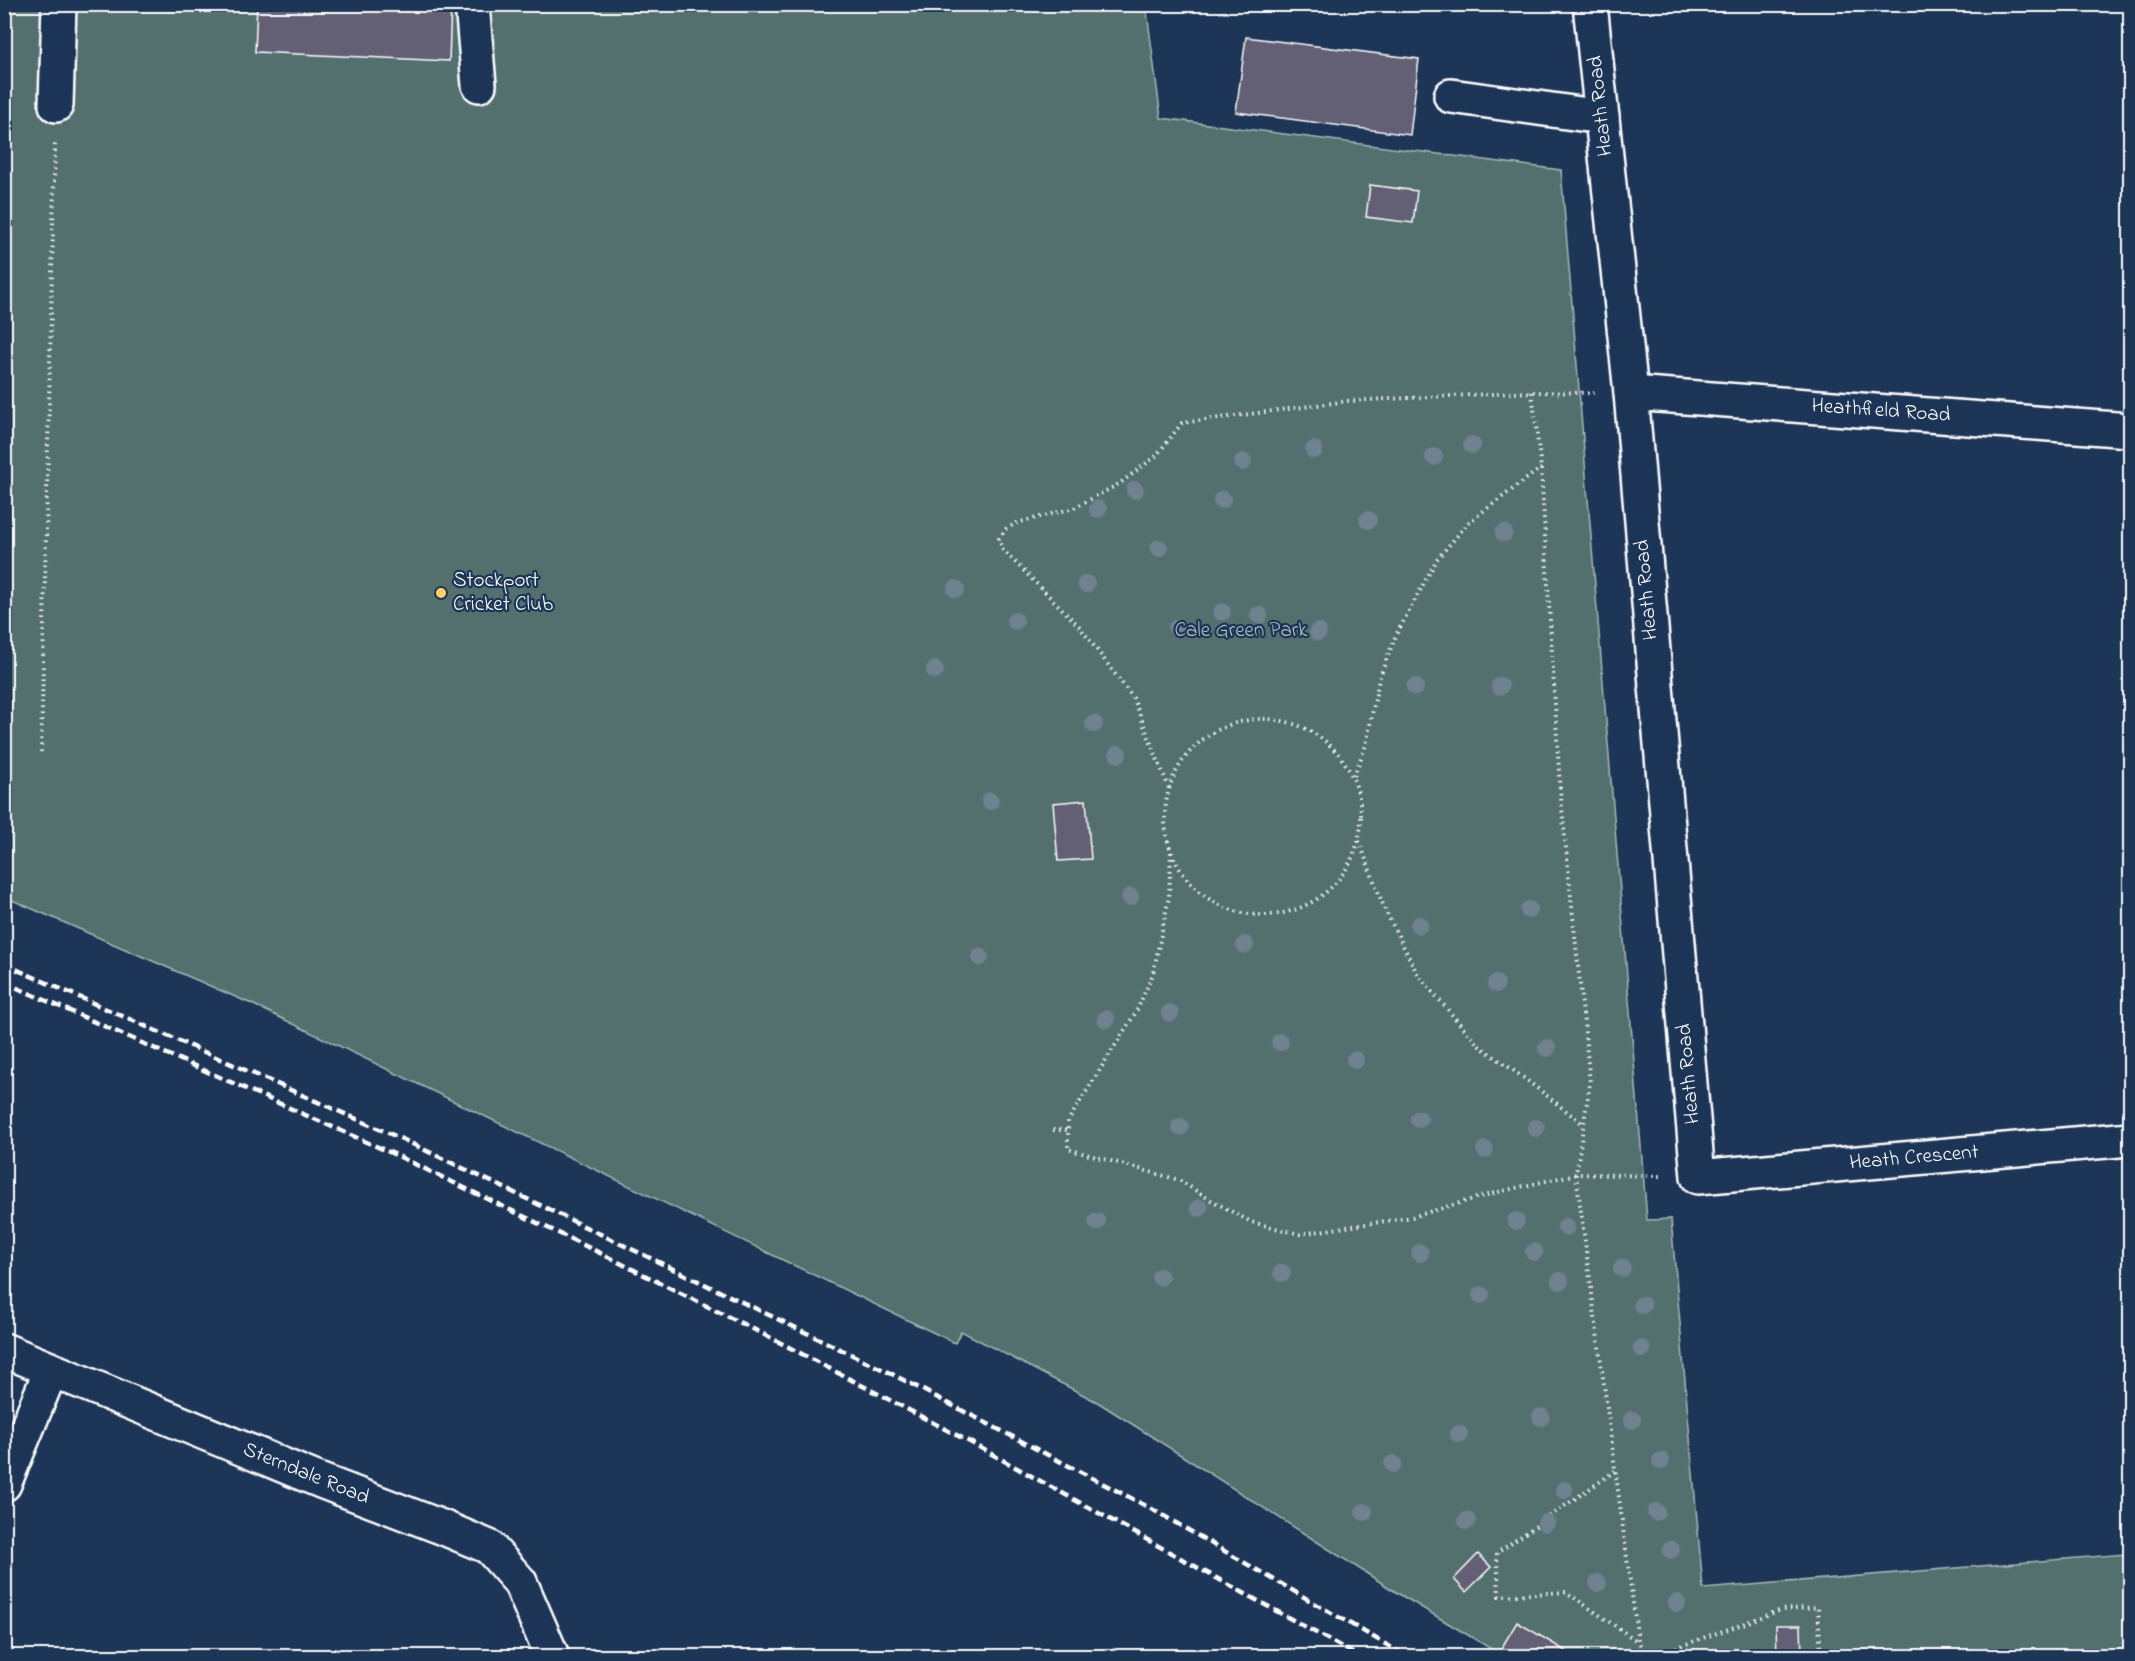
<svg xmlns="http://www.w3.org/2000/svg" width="2135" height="1661" font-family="'Indie Flower',sans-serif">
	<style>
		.green { fill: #53706e; stroke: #a9b8b6; stroke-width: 1.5 }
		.building { fill: #645f74; stroke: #fff; stroke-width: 1.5 }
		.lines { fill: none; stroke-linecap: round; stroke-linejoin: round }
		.minor-casing { stroke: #fff; stroke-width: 38 }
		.path { stroke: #fff; stroke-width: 4; stroke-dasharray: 1.5 4.5; stroke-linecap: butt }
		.minor { stroke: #1d3557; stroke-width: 33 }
		.rail { stroke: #fff; stroke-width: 4.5; stroke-dasharray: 9 4.5; stroke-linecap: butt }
		.tree { fill: #6f8190 }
		.poi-dot { fill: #ffd166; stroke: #1d3557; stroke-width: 2 }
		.labels { text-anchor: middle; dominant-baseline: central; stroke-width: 4.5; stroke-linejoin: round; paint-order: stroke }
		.street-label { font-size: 21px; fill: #fff; stroke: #1d3557 }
		.poi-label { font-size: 21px; fill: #fff; stroke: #1d3557; text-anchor: start }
		.park-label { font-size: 21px; fill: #b2bfbe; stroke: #1d3557 }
	</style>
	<rect width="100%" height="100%" fill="#1d3557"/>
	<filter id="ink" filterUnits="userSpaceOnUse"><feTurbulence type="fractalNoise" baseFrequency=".0167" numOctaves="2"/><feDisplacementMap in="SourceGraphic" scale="12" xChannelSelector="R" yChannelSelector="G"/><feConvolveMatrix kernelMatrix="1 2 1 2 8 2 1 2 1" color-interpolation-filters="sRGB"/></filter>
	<g filter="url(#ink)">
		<path class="green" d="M5,5H1146L1161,118L1561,170L1647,1220L1671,1219L1703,1589L2126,1554L2130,1602V1656H1503L1399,1594L1099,1403L961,1331L955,1343L254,1005L5,897Z"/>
		<g class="building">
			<path d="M257,4H451L449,61L255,52Z"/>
			<path d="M1246,37L1419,59L1410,135L1236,112Z"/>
			<path d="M1370,185L1417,191L1413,223L1366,217Z"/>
			<path d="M1086,800L1091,859L1058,861L1053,803Z"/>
			<path d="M1478,1554L1491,1567L1466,1592L1454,1579Z"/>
			<path d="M1517,1622L1574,1656H1506L1499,1652Z"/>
			<path d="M1776,1625H1801L1802,1656H1777Z"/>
		</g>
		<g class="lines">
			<g class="minor-casing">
				<g id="minor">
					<path d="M472,4L479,85"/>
					<path d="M1590,4L1631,393L1698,1177L2130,1139"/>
					<path d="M1451,96L1602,117"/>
					<path d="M56,105L59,4"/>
					<path d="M1631,393L2130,430"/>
					<path d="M4,1350L321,1481L444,1528L489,1547L520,1582L552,1656"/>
					<path d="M4,1484L51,1370"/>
				</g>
			</g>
			<g class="path">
				<path d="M1532,392L1541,468L1560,788L1590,1083L1576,1174L1638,1641L1647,1656"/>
				<circle cx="1263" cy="817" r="98"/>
				<path d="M41,752L55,142"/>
				<path d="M1354,776L1366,745L1379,679L1396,635L1437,559L1469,522L1541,468"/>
				<path d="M1169,788L1133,698L1079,626L1003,550L999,539L1006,529L1017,523L1074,508L1119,484L1156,456L1182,423L1348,401L1532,392L1594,393"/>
				<path d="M1359,841L1385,910L1418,975L1478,1045L1524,1078L1583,1124"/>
				<path d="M1171,852L1169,897L1153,974L1136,1012L1068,1121V1149L1179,1180L1209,1199L1251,1222L1300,1234L1412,1217L1490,1194L1576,1174L1661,1176"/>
				<path d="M1053,1130H1068"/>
				<path d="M1615,1471L1497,1553L1499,1596L1566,1592L1637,1641"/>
				<path d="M1653,1656L1781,1610L1818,1607L1821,1656"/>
			</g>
			<use href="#minor" class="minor"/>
			<g class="rail">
				<path d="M4,964L402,1139L890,1373L1150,1508L1406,1656"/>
				<path d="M4,982L396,1155L602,1254L777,1341L968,1441L1358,1656"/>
			</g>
		</g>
		<g class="tree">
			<circle cx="1472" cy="445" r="9"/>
			<circle cx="1314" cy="450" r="9"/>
			<circle cx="1434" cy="457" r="9"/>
			<circle cx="1243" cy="462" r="9"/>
			<circle cx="1135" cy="490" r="9"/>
			<circle cx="1222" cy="500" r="9"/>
			<circle cx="1098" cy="509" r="9"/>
			<circle cx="1368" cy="520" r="9"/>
			<circle cx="1504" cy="533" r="9"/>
			<circle cx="1159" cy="548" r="9"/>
			<circle cx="1086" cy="584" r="9"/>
			<circle cx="956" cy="589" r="9"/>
			<circle cx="1222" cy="612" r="9"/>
			<circle cx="1259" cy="615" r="9"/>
			<circle cx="1015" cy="621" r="9"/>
			<circle cx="1177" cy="628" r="9"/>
			<circle cx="1318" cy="632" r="9"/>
			<circle cx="935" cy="670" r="9"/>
			<circle cx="1500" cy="686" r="9"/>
			<circle cx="1415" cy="687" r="9"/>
			<circle cx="1094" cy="724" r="9"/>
			<circle cx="1118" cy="754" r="9"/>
			<circle cx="990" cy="801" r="9"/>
			<circle cx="1130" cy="897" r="9"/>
			<circle cx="1529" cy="910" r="9"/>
			<circle cx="1419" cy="925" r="9"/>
			<circle cx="1245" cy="945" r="9"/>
			<circle cx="980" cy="957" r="9"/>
			<circle cx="1496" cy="984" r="9"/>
			<circle cx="1170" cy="1013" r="9"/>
			<circle cx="1106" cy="1019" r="9"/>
			<circle cx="1280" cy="1042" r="9"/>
			<circle cx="1547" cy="1048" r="9"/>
			<circle cx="1355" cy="1060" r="9"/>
			<circle cx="1419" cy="1119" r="9"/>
			<circle cx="1180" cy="1127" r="9"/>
			<circle cx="1536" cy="1128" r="9"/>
			<circle cx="1485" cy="1150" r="9"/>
			<circle cx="1199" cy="1208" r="9"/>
			<circle cx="1516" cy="1221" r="9"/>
			<circle cx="1097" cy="1222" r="9"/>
			<circle cx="1566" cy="1227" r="9"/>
			<circle cx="1534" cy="1252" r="9"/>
			<circle cx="1420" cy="1253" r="9"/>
			<circle cx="1622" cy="1268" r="9"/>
			<circle cx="1282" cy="1273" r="9"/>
			<circle cx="1160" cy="1277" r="9"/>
			<circle cx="1560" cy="1281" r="9"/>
			<circle cx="1481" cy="1295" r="9"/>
			<circle cx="1642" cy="1305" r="9"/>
			<circle cx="1642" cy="1349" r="9"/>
			<circle cx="1541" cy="1417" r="9"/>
			<circle cx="1632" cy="1420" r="9"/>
			<circle cx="1459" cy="1434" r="9"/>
			<circle cx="1661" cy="1461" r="9"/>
			<circle cx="1393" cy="1464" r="9"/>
			<circle cx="1564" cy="1490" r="9"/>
			<circle cx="1364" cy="1512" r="9"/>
			<circle cx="1656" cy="1512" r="9"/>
			<circle cx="1467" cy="1521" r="9"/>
			<circle cx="1546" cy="1523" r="9"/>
			<circle cx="1671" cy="1550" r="9"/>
			<circle cx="1598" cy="1583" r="9"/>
			<circle cx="1677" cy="1603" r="9"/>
		</g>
	</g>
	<circle class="poi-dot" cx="441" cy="593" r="6"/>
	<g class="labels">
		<g class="street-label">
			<text transform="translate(1601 106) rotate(-96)">Heath Road</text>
			<text transform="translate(1881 411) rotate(4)">Heathfield Road</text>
			<text transform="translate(1647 590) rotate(-95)">Heath Road</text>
			<text transform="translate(1689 1074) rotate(-95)">Heath Road</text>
			<text transform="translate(1914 1158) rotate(-5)">Heath Crescent</text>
			<text transform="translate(306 1474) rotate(22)">Sterndale Road</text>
		</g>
		<g class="poi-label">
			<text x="453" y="581">Stockport<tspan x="453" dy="24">Cricket Club</tspan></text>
		</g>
		<g class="park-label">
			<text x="1241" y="631">Cale Green Park</text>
		</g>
	</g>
	<rect width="2135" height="1661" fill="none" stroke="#1d3557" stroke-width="24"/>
	<rect x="12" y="12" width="2111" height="1637" fill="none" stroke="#fff" stroke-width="2" filter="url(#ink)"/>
</svg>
